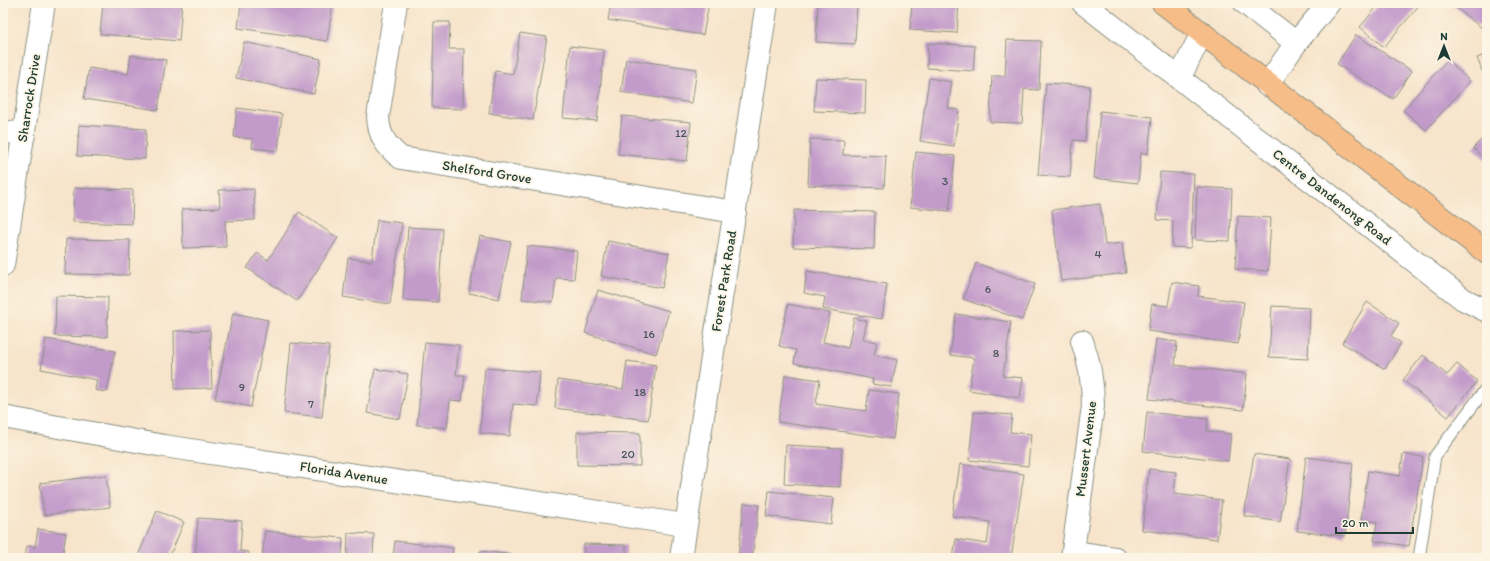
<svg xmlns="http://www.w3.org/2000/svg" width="1490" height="561" font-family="Itim,sans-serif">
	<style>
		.building { fill: #c29bca }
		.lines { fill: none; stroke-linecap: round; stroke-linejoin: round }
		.service-casing { stroke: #8b9080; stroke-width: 13 }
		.minor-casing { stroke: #8b9080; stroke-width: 24 }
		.primary-casing { stroke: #8b9080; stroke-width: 24 }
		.service { stroke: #fff; stroke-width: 11 }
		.minor { stroke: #fff; stroke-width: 22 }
		.primary { stroke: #f7bd88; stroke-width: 22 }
		.labels { text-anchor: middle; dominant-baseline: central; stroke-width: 3.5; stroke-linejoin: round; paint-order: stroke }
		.number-label { font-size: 12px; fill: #48545a }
		.street-label { font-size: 14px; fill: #1f3d34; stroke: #fcf5e5 }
	</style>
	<rect width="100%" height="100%" fill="#fcf5e5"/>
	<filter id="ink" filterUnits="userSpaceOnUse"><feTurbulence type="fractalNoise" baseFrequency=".025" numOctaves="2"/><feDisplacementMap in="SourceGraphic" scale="8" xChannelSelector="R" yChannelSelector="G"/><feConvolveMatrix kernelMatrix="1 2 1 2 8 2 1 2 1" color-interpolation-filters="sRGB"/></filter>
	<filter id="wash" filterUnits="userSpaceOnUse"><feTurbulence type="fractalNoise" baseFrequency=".012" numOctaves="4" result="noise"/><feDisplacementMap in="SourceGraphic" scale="16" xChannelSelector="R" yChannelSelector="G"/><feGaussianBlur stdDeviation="0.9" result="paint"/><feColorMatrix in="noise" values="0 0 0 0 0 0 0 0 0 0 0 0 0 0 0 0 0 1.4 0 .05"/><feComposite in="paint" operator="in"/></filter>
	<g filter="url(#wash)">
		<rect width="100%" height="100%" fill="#f7e4cb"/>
		<g id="blocks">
			<g class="building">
				<path d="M103,3H182L179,41L100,34Z"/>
				<path d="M241,3H333L327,41L238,28Z"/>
				<path d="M611,3H709L703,35L608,20Z"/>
				<path d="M818,3H857L855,44L816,42Z"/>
				<path d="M912,3H959L957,33L910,30Z"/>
				<path d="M1380,3H1421L1384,47L1360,27Z"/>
				<path d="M1450,3H1487V32Z"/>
				<path d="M434,22H450L449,49H464L463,109L432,108Z"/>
				<path d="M520,33L547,37L533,120L489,113L495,71L513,74Z"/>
				<path d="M1356,35L1412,71L1393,99L1337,64Z"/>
				<path d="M1007,40L1041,41L1039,90L1024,89L1022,123L990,122L992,76H1005Z"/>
				<path d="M244,42L321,59L314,94L236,78Z"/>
				<path d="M928,43L975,46L973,71L927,68Z"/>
				<path d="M570,46L604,50L597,121L563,118Z"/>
				<path d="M1487,54V83L1477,58Z"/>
				<path d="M131,55L166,60L158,110L84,99L89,68L128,74Z"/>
				<path d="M626,59L697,69L692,103L621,92Z"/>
				<path d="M1447,60L1470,81L1426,130L1403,110Z"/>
				<path d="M816,78L866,80L865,113L814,111Z"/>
				<path d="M929,78L952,82L948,108L959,110L954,146L920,141Z"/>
				<path d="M1046,83L1090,86L1085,141L1073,140L1070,177L1038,175Z"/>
				<path d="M237,108L282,114L278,151L252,148L253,139L234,137Z"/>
				<path d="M1100,111L1152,117L1148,154L1141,153L1138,183L1094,178Z"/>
				<path d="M622,116L691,122L687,161L618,154Z"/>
				<path d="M79,125L146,129L145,159L77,156Z"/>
				<path d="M1487,134V161L1473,148Z"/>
				<path d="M810,139L844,140L843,155L886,156L884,188L808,185Z"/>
				<path d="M916,152L955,156L949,211L910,207Z"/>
				<path d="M1160,172L1194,174L1191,248L1172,247L1173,221L1157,220Z"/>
				<path d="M1197,187L1232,189L1230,241L1195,240Z"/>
				<path d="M74,188L133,190L132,224L73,222Z"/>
				<path d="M254,189L255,220L225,221L226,247L183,248L182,209L220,208L219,190Z"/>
				<path d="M1100,204L1105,245L1122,243L1126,273L1061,281L1052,210Z"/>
				<path d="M794,210L875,212L874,249L793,247Z"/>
				<path d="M299,212L338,238L297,301L247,268L257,253L268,260Z"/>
				<path d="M1238,216L1271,218L1268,271L1235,269Z"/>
				<path d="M377,220L402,223L390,304L343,297L348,258L372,261Z"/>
				<path d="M408,227L443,229L438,302L403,300Z"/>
				<path d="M480,236L511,242L499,299L469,293Z"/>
				<path d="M66,239L130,240L129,275L65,274Z"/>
				<path d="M608,241L669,253L662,288L601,276Z"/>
				<path d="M527,246L577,251L574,279L556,278L553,302L522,299Z"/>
				<path d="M976,263L1035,284L1022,320L963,299Z"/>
				<path d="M807,271L887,284L882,319L823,309L825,297L804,293Z"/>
				<path d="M1172,282L1199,286L1198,296L1244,302L1238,344L1148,331L1152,304L1168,306Z"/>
				<path d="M598,290L669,311L656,354L585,333Z"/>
				<path d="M56,296L108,297L107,337L55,336Z"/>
				<path d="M1367,302L1399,323L1391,336L1401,343L1385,369L1342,343Z"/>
				<path d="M788,304L830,313L823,342L848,348L854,318L867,321L863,339L877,342L874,355L897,360L891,387L872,384L873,379L794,363L796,350L779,346Z"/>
				<path d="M1272,306L1310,308L1308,359L1269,357Z"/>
				<path d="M233,313L268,320L251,407L215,399Z"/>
				<path d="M956,314L1011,322L1003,376L1023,378L1020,398L969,390L974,358L950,355Z"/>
				<path d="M210,330L212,388L175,389L174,331Z"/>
				<path d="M46,339L115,351L107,392L95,390L97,380L41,369Z"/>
				<path d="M1156,339L1177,342L1175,365L1247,374L1243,410L1149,399Z"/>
				<path d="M425,342L459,345L456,375H465L462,401L450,400L447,428L417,425Z"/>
				<path d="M291,343L329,346L322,417L284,413Z"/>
				<path d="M1423,355L1447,375L1457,364L1477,381L1448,417L1403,380Z"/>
				<path d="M627,361L656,365L648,420L555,408L558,380L623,389Z"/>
				<path d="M485,368L540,372L537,406L513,404L510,436L480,433Z"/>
				<path d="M375,369L408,374L400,419L367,413Z"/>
				<path d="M785,375L820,380L816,404L866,411L869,390L899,394L893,439L778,422Z"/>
				<path d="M974,412L1012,415L1010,432L1031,434L1028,466L969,460Z"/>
				<path d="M1147,412L1208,419L1207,431L1231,434L1228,461L1143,451Z"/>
				<path d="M577,432L640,433V466L577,465Z"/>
				<path d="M786,445L842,448L840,487L784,484Z"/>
				<path d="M1254,454L1290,459L1280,522L1244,516Z"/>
				<path d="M1403,454L1423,457L1409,546L1374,541L1377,522L1361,520L1368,471L1400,476Z"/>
				<path d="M1306,457L1353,463L1345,536L1297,531Z"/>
				<path d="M960,464L1024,474L1011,558H953L956,539L987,544L990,522L952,516Z"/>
				<path d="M1149,469L1176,472L1174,494L1222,500L1217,539L1142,530Z"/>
				<path d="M106,475L110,507L44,515L40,483Z"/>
				<path d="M769,491L834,498L831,524L766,516Z"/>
				<path d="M744,503L759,505L752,558H738Z"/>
				<path d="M157,511L184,522L169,558H137Z"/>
				<path d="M198,518L242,521L240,551L249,552L248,558H195Z"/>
				<path d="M38,529L66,533L63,553L76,555V558H25L27,546L35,547Z"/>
				<path d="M265,531L343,538L342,558H262Z"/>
				<path d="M348,533L374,534L373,558H347Z"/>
				<path d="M395,541L453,548L452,558H393Z"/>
				<path d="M584,544L626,545V558H584Z"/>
				<path d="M480,551L515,555V558H479Z"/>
			</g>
		</g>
	</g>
	<g filter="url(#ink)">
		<use href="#blocks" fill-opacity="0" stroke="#8b9080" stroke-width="1"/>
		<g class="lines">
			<g class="service-casing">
				<path id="service" d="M1419,558L1435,456L1487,387"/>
			</g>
			<g class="minor-casing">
				<g id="minor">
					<path d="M396,3L378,117C379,136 386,146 401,158L735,212"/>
					<path d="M1083,3L1463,299L1487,311"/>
					<path d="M1245,3L1296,43"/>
					<path d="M1180,77L1202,33"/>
					<path d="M1267,85L1296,43L1329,3"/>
					<path d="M3,131L24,135"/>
					<path d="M3,265L44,3"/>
					<path d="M3,417L164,446L685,525"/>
					<path d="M1073,552L1115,558"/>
					<path d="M681,558L767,3"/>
					<path d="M1072,558L1093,406C1093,383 1090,363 1082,341"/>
				</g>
			</g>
			<g class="primary-casing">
				<path id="primary" d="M1163,3L1487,253"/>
			</g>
			<use href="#service" class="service"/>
			<use href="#minor" class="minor"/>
			<use href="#primary" class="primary"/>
		</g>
	</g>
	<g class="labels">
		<g class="number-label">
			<text x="681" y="133">12</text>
			<text x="945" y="181">3</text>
			<text x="1098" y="254">4</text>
			<text x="988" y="289">6</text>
			<text x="649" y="334">16</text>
			<text x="996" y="353">8</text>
			<text x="242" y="387">9</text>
			<text x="640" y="392">18</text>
			<text x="311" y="404">7</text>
			<text x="628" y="454">20</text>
		</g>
		<g class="street-label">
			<text transform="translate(29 98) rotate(-81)">Sharrock Drive</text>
			<text transform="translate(487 172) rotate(9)">Shelford Grove</text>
			<text transform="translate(1332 197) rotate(38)">Centre Dandenong Road</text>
			<text transform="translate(724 281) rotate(-81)">Forest Park Road</text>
			<text transform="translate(1086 449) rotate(-83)">Mussert Avenue</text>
			<text transform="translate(344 473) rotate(9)">Florida Avenue</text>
		</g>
	</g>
	<rect width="1490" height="561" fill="none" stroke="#fcf5e5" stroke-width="16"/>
	<g transform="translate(1444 46)" stroke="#fcf5e5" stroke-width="3" paint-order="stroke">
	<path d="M0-3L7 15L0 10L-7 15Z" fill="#1f3d34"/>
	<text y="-6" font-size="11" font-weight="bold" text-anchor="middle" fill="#1f3d34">N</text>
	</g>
	<path d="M1336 527v6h77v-6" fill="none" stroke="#1f3d34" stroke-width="2"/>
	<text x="1342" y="527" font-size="12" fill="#1f3d34" stroke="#fcf5e5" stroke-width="3" paint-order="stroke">20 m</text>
</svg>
